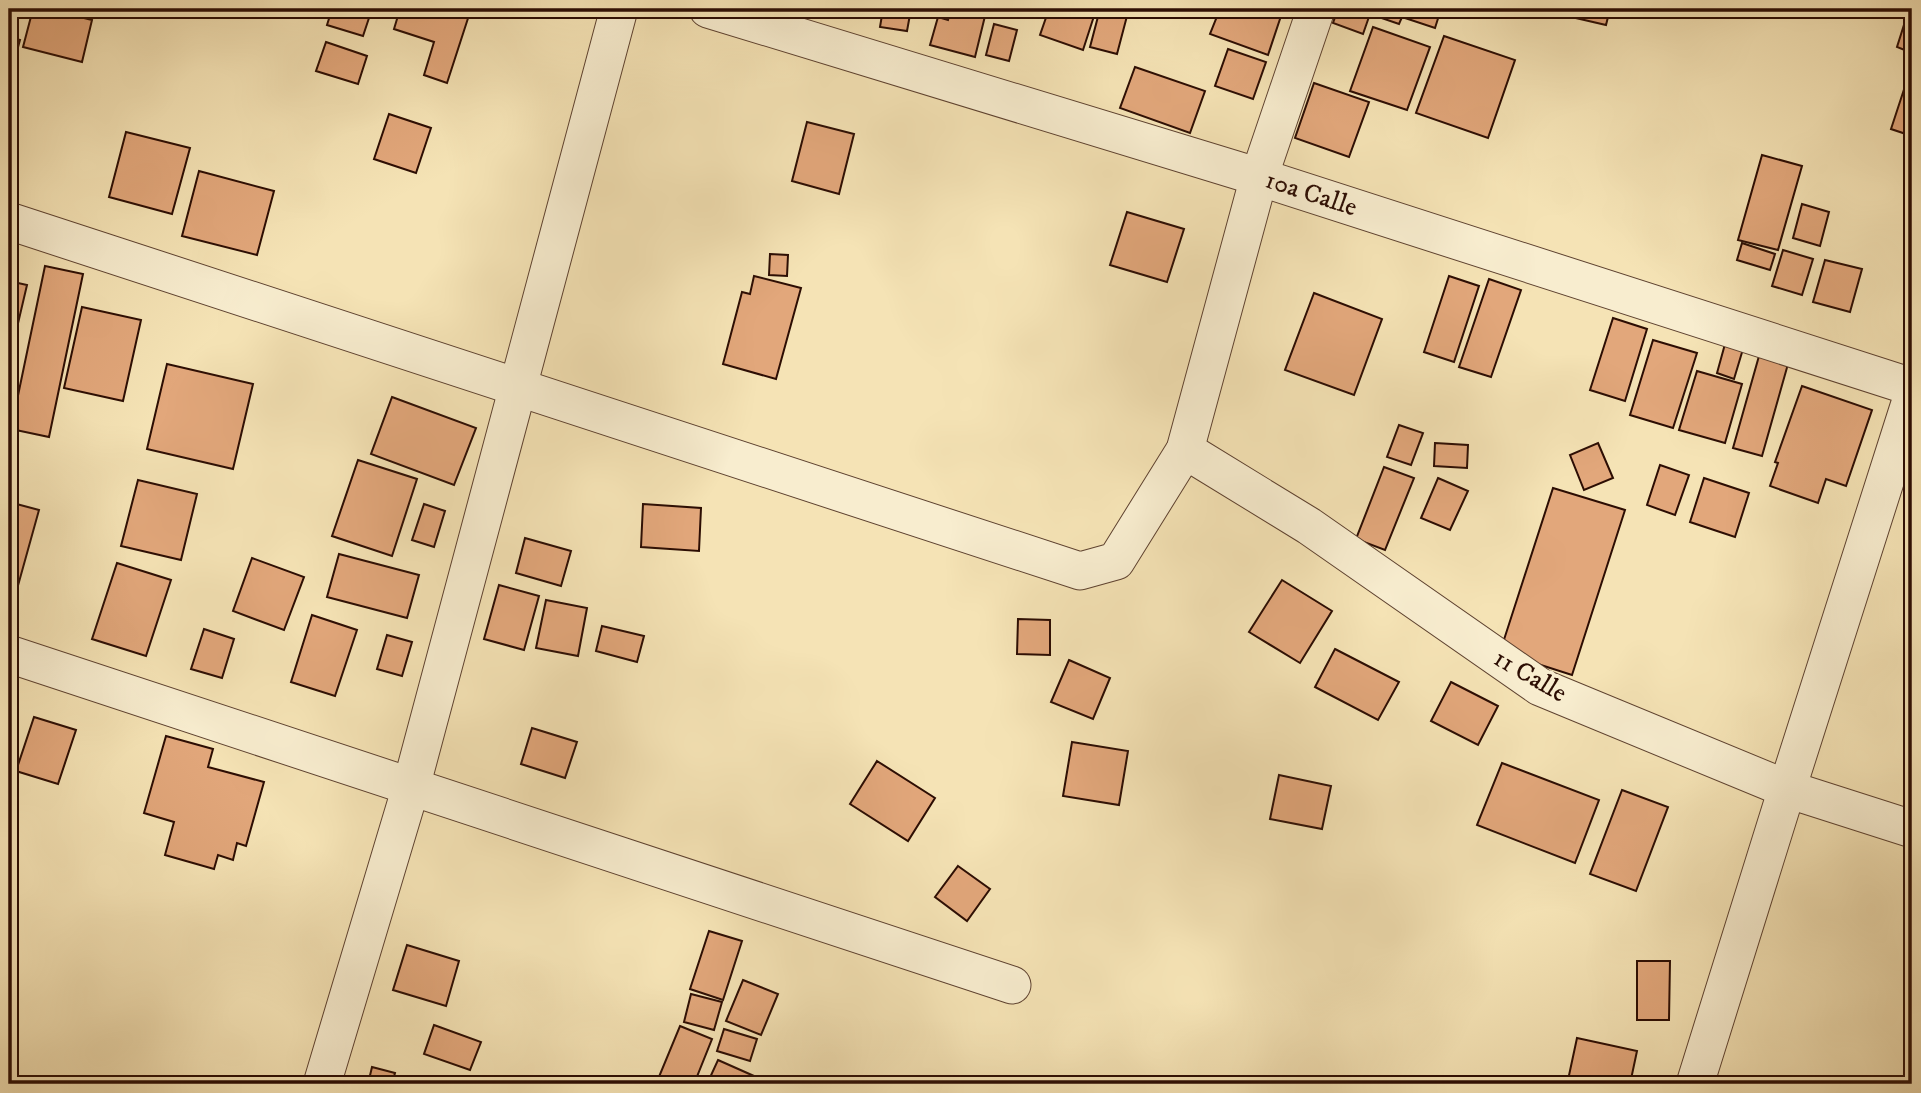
<svg xmlns="http://www.w3.org/2000/svg" width="1921" height="1093" font-family="'IM FELL DW Pica',serif">
	<style>
		.building { fill: #e2a77b; stroke: #2c0d03; stroke-width: 2 }
		.lines { fill: none; stroke-linecap: round; stroke-linejoin: round }
		.minor-casing { stroke: #5e4230; stroke-width: 39 }
		.minor { stroke: #f8edcf; stroke-width: 37 }
		.labels { text-anchor: middle; dominant-baseline: central; stroke-width: 7; stroke-linejoin: round; paint-order: stroke }
		.street-label { font-size: 26px; fill: #2c0d03; stroke: #f8edcf }
	</style>
	<rect width="100%" height="100%" fill="#f5e3b5"/>
	<filter id="stains"><feTurbulence type="fractalNoise" baseFrequency=".00286" numOctaves="4"/><feColorMatrix values="0 0 0 0 .2 0 0 0 0 .09 0 0 0 0 .02 0 0 0 .5 -.17"/></filter>
	<radialGradient id="worn" r=".72"><stop offset=".6" stop-color="#630" stop-opacity="0"/><stop offset="1" stop-color="#630" stop-opacity=".3"/></radialGradient>
	<g class="building">
		<path d="M33,9H48L92,20L82,62L23,47Z"/>
		<path d="M332,9H341L369,18L363,36L327,25Z"/>
		<path d="M400,9H471L447,83L424,75L434,42L394,29Z"/>
		<path d="M883,9H911L907,31L880,27Z"/>
		<path d="M951,9L985,16L975,57L930,45L938,17L948,20Z"/>
		<path d="M1049,9H1083L1095,13L1083,50L1040,35Z"/>
		<path d="M1100,9L1127,16L1117,54L1090,47Z"/>
		<path d="M1220,9H1270L1282,13L1268,55L1210,34Z"/>
		<path d="M1338,9H1441L1435,28L1402,17L1399,24L1370,14L1363,34L1333,23Z"/>
		<path d="M1555,9H1610L1606,25L1554,13Z"/>
		<path d="M1756,9H1775L1773,14Z"/>
		<path d="M1909,9H1912V53L1897,47Z"/>
		<path d="M994,24L1017,30L1009,61L986,55Z"/>
		<path d="M1373,27L1430,47L1407,110L1350,91Z"/>
		<path d="M1444,36L1515,60L1488,138L1416,113Z"/>
		<path d="M9,37L20,40L9,80Z"/>
		<path d="M326,42L367,56L358,84L316,71Z"/>
		<path d="M1228,49L1266,62L1253,99L1215,86Z"/>
		<path d="M1912,65V136L1891,129Z"/>
		<path d="M1135,67L1205,91L1190,133L1120,108Z"/>
		<path d="M1314,83L1369,102L1349,157L1295,138Z"/>
		<path d="M389,114L431,128L416,173L374,159Z"/>
		<path d="M807,122L854,134L839,194L792,181Z"/>
		<path d="M126,132L190,148L172,214L109,197Z"/>
		<path d="M1762,155L1802,166L1778,250L1738,240Z"/>
		<path d="M199,171L274,191L257,255L182,236Z"/>
		<path d="M1802,204L1829,212L1820,246L1793,238Z"/>
		<path d="M1127,212L1184,229L1167,282L1110,265Z"/>
		<path d="M1742,243L1775,254L1770,270L1737,260Z"/>
		<path d="M1783,250L1813,259L1802,295L1772,286Z"/>
		<path d="M770,254L788,255L787,276L769,275Z"/>
		<path d="M1825,260L1862,269L1850,312L1813,302Z"/>
		<path d="M45,266L83,274L49,437L11,429Z"/>
		<path d="M754,276L801,288L776,379L723,364L742,292L750,294Z"/>
		<path d="M1449,276L1479,286L1454,362L1424,352Z"/>
		<path d="M1489,279L1521,290L1491,377L1459,367Z"/>
		<path d="M9,281L27,285L16,332L9,331Z"/>
		<path d="M1314,293L1382,319L1354,395L1285,370Z"/>
		<path d="M82,307L141,320L123,401L64,388Z"/>
		<path d="M1613,318L1647,329L1625,401L1590,390Z"/>
		<path d="M1653,340L1697,353L1673,428L1630,415Z"/>
		<path d="M1725,344L1743,349L1734,379L1717,373Z"/>
		<path d="M1759,356L1788,364L1762,456L1733,448Z"/>
		<path d="M167,364L253,384L233,469L147,449Z"/>
		<path d="M1697,371L1742,384L1725,443L1679,430Z"/>
		<path d="M1802,386L1872,410L1846,486L1826,479L1818,503L1770,486L1778,463L1775,462Z"/>
		<path d="M392,397L476,428L454,485L371,454Z"/>
		<path d="M1399,425L1423,433L1411,465L1387,457Z"/>
		<path d="M1435,443L1468,445L1467,468L1434,466Z"/>
		<path d="M1598,443L1613,478L1584,490L1570,455Z"/>
		<path d="M358,460L417,479L392,556L332,536Z"/>
		<path d="M1660,465L1689,475L1675,515L1647,505Z"/>
		<path d="M1384,467L1414,478L1385,550L1356,539Z"/>
		<path d="M1438,478L1468,491L1450,530L1421,518Z"/>
		<path d="M1704,478L1749,493L1735,537L1690,522Z"/>
		<path d="M138,480L197,494L181,560L121,546Z"/>
		<path d="M1553,488L1625,510L1572,675L1500,652Z"/>
		<path d="M9,502L39,510L14,600L9,598Z"/>
		<path d="M424,504L445,511L434,547L412,540Z"/>
		<path d="M643,504L701,508L699,551L641,547Z"/>
		<path d="M525,538L571,551L561,586L516,573Z"/>
		<path d="M339,554L419,575L407,618L327,597Z"/>
		<path d="M252,558L304,577L284,630L233,611Z"/>
		<path d="M117,563L171,580L146,656L92,639Z"/>
		<path d="M1282,580L1332,611L1300,663L1249,632Z"/>
		<path d="M499,585L539,596L524,650L484,639Z"/>
		<path d="M546,600L587,608L578,656L536,648Z"/>
		<path d="M312,615L357,630L335,696L291,682Z"/>
		<path d="M1018,619L1050,620V655L1017,654Z"/>
		<path d="M602,626L644,636L637,662L596,651Z"/>
		<path d="M204,629L234,639L222,678L191,669Z"/>
		<path d="M387,635L412,642L402,676L377,669Z"/>
		<path d="M1335,649L1399,682L1378,720L1315,687Z"/>
		<path d="M1069,660L1110,678L1093,719L1051,702Z"/>
		<path d="M1451,682L1498,706L1478,745L1431,721Z"/>
		<path d="M34,717L76,730L58,784L16,771Z"/>
		<path d="M532,728L577,742L565,778L521,764Z"/>
		<path d="M166,736L213,749L208,767L264,782L246,846L237,843L233,860L218,855L214,869L165,855L174,822L144,813Z"/>
		<path d="M1072,742L1128,751L1119,805L1063,796Z"/>
		<path d="M877,761L935,798L908,841L850,804Z"/>
		<path d="M1502,763L1599,800L1575,863L1477,825Z"/>
		<path d="M1279,775L1331,786L1322,829L1270,819Z"/>
		<path d="M1622,790L1668,807L1636,891L1590,874Z"/>
		<path d="M958,866L990,889L967,921L935,897Z"/>
		<path d="M709,931L742,941L723,1000L690,989Z"/>
		<path d="M407,945L459,961L446,1006L393,990Z"/>
		<path d="M1637,961H1670L1669,1020H1637Z"/>
		<path d="M743,980L778,994L761,1035L726,1021Z"/>
		<path d="M691,994L722,1002L714,1030L684,1022Z"/>
		<path d="M434,1025L481,1042L470,1070L424,1054Z"/>
		<path d="M680,1026L712,1039L694,1084H656Z"/>
		<path d="M724,1029L757,1039L750,1061L717,1051Z"/>
		<path d="M1577,1038L1637,1051L1630,1084H1588L1568,1080Z"/>
		<path d="M718,1060L763,1080L761,1084H707Z"/>
		<path d="M372,1067L395,1073L392,1084H368Z"/>
	</g>
	<g class="lines">
		<g class="minor-casing">
			<g id="minor">
				<path d="M708,9L1259,177L1912,387"/>
				<path d="M9,221L1080,571L1116,561L1185,450L1259,177L1316,9"/>
				<path d="M1185,450L1309,526L1540,687L1787,789L1912,829"/>
				<path d="M9,654L1012,985"/>
				<path d="M322,1084L411,787L619,9"/>
				<path d="M1695,1084L1787,789L1912,397"/>
			</g>
		</g>
		<use href="#minor" class="minor"/>
	</g>
	<g class="labels">
		<g class="street-label">
			<text transform="translate(1311 194) rotate(18)">10a Calle</text>
			<text transform="translate(1530 676) rotate(30)">11 Calle</text>
		</g>
	</g>
	<rect width="1921" height="1093" fill="none" stroke="#f5e3b5" stroke-width="35"/>
	<rect x="10" y="10" width="1900" height="1072" fill="none" stroke="#2c0d03" stroke-width="3.5"/>
	<rect x="18" y="18" width="1886" height="1058" fill="none" stroke="#2c0d03" stroke-width="2"/>
	<rect width="100%" height="100%" filter="url(#stains)"/>
	<rect width="100%" height="100%" fill="url(#worn)"/>
</svg>
